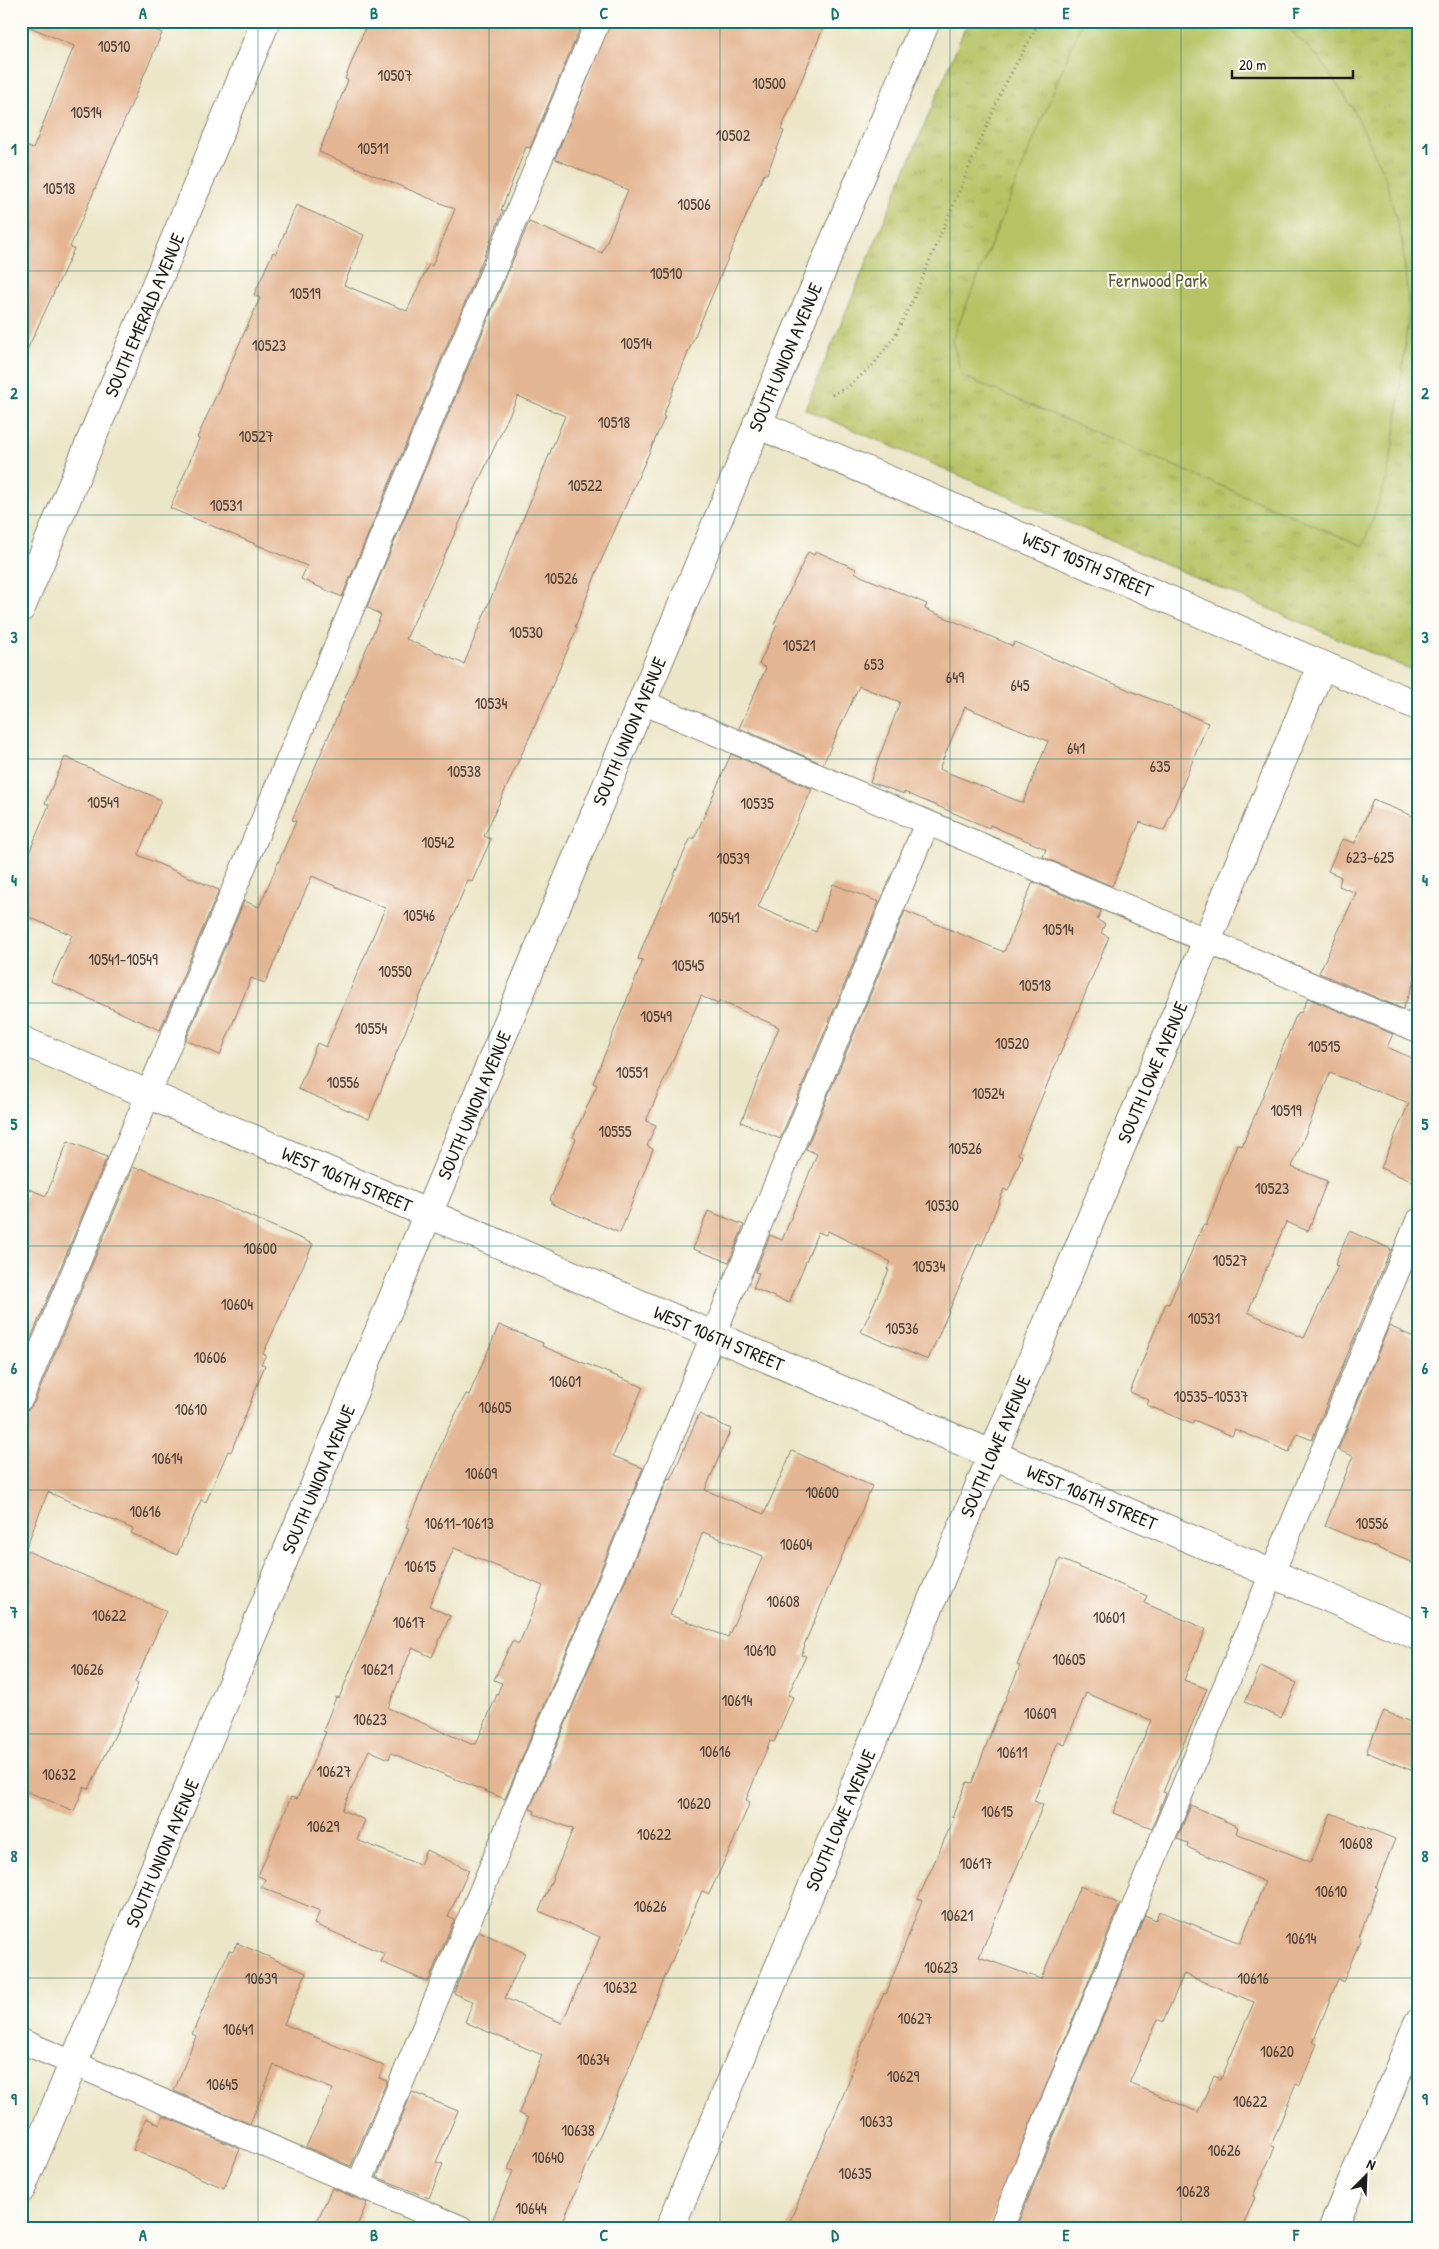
<svg xmlns="http://www.w3.org/2000/svg" width="1439" height="2249" font-family="'Patrick Hand',sans-serif">
	<style>
		.park { fill: url(#park-tufts); stroke: #696f40 }
		.garden { fill: #b6c264; stroke: #696f40 }
		.building { fill: #e4b592; fill-rule: evenodd }
		.lines { fill: none; stroke-linecap: round; stroke-linejoin: round }
		.lane-casing { stroke: #848172; stroke-width: 26 }
		.street-casing { stroke: #848172; stroke-width: 30 }
		.path { stroke: #848172; stroke-width: 3; stroke-dasharray: 1 4; stroke-linecap: butt }
		.lane { stroke: #fff; stroke-width: 24 }
		.street { stroke: #fff; stroke-width: 28 }
		.grid { fill: none; stroke: #0f766e; stroke-width: 1; stroke-opacity: 0.55 }
		.labels { text-anchor: middle; dominant-baseline: central; stroke-width: 4; stroke-linejoin: round; paint-order: stroke }
		.number-label { font-size: 16px; fill: #4e423a }
		.park-label { font-size: 19px; fill: #5a5e39; stroke: #fdfcf7 }
		.street-label { font-size: 19px; fill: #1c1c1c; stroke: #fdfcf7 }
		.neatline { fill: none; stroke: #0f766e; stroke-width: 2 }
		.grid-label { font-size: 16px; text-anchor: middle; font-weight: bold; fill: #0f766e }
	</style>
	<defs>
		<pattern id="park-tufts" width="24" height="20" patternUnits="userSpaceOnUse" patternTransform="scale(1.25)"><rect width="24" height="20" fill="#b6c264"/><path d="M3 7l-1-3M5 7V3M7 7l1-3M15 17l-1-3M17 17v-4M19 17l1-3" fill="none" stroke="#9ca656"/></pattern>
	</defs>
	<rect width="100%" height="100%" fill="#fdfcf7"/>
	<filter id="ink" filterUnits="userSpaceOnUse"><feTurbulence type="fractalNoise" baseFrequency=".02" numOctaves="2"/><feDisplacementMap in="SourceGraphic" scale="10" xChannelSelector="R" yChannelSelector="G"/><feConvolveMatrix kernelMatrix="1 2 1 2 8 2 1 2 1" color-interpolation-filters="sRGB"/></filter>
	<filter id="wash" filterUnits="userSpaceOnUse"><feTurbulence type="fractalNoise" baseFrequency=".0096" numOctaves="4" result="noise"/><feDisplacementMap in="SourceGraphic" scale="20" xChannelSelector="R" yChannelSelector="G"/><feGaussianBlur stdDeviation="1.12" result="paint"/><feColorMatrix in="noise" values="0 0 0 0 0 0 0 0 0 0 0 0 0 0 0 0 0 1.4 0 .05"/><feComposite in="paint" operator="in"/></filter>
	<g filter="url(#wash)">
		<rect width="100%" height="100%" fill="#ece6c8"/>
		<path class="park" d="M968,21H1418V673L805,409Z"/>
		<g class="garden">
			<path d="M1082,21H1281L1319,58L1355,112L1385,177L1402,241L1409,309L1396,428L1387,478L1363,546L962,376L952,340Z"/>
			<path d="M1418,147V264C1407,224 1411,187 1418,147Z"/>
		</g>
		<g id="blocks">
			<g class="building">
				<path d="M21,21H134L162,33L70,247L74,249L21,363V144L33,149L74,46L21,23Z"/>
				<path d="M368,21H583L530,148L526,147L501,210L503,211L342,597L301,579L307,566L170,508L199,439L197,438L260,298L254,295L273,252L276,254L296,205L364,235L344,285L407,311L429,264L432,266L455,209L319,152L348,80L345,79Z"/>
				<path d="M611,21H826L781,130L784,131L767,174H764L693,340L663,416L665,417L601,561L575,627L577,628L537,721L484,836L491,839L472,882L468,880L369,1119L298,1089L317,1043L326,1047L385,908L312,876L265,983L251,978L220,1055L186,1040L244,901L259,907L296,821L292,820L381,615L367,607L529,222L602,253L628,190L555,159ZM518,396L565,416L464,664L406,639Z"/>
				<path d="M816,551L856,569L855,572L861,576L927,604L925,609L1013,646L1014,642L1208,723L1164,831L1140,822L1112,886L1043,857L1046,849L990,825L989,828L904,792V794L870,782L900,702L859,686L823,764L739,728L766,668L759,664L777,625L774,624L808,552L814,555ZM965,707L1048,741L1023,803L939,769Z"/>
				<path d="M731,754L812,789L758,907L816,932L833,884L879,902L780,1139L741,1122L779,1027L720,1001L718,1004L701,996L646,1121L656,1125L647,1146L653,1149L620,1233L552,1204V1201L550,1200L576,1139L573,1137L597,1085L593,1083L643,960L638,959L645,940L691,837L694,839Z"/>
				<path d="M65,757L161,800L138,855L219,890L160,1030L51,982L72,935L21,914V872L49,805L45,803Z"/>
				<path d="M1373,800L1418,818V972L1403,1009L1319,973L1356,893L1339,886L1341,877L1328,871L1342,839L1355,843Z"/>
				<path d="M1033,882L1101,911L1097,920L1105,924L1101,933L1109,937L1018,1154L1022,1156L1008,1191L1004,1189L982,1245L978,1243L928,1360L861,1332L889,1270H887L891,1262L828,1231L826,1235L818,1232L789,1303L753,1288L759,1273L755,1272L770,1235L782,1240L817,1154L806,1149L905,911L1004,952Z"/>
				<path d="M1308,998L1393,1034L1387,1047L1418,1061V1184L1381,1168L1409,1103L1330,1073L1292,1167L1327,1181L1308,1231L1286,1222L1248,1312L1304,1338L1338,1266L1335,1265L1349,1231L1391,1249L1312,1440L1297,1434L1289,1452L1235,1429L1232,1436L1194,1420L1192,1424L1147,1405L1149,1400L1130,1392L1166,1303L1169,1304L1203,1225L1206,1226L1237,1144L1242,1146L1295,1018L1299,1012L1301,1013Z"/>
				<path d="M68,1141L107,1157L21,1362V1207L29,1189L46,1196Z"/>
				<path d="M133,1167L140,1170L141,1168L313,1244L263,1354L266,1355L261,1364L265,1365L231,1452L228,1451L206,1502L201,1500L177,1555L131,1533L133,1529L48,1492L25,1550L166,1611L135,1682L138,1684L117,1731L89,1789L84,1787L74,1811L21,1789V1412L29,1409L34,1403Z"/>
				<path d="M708,1211L744,1225L729,1262L693,1249Z"/>
				<path d="M499,1325L543,1343L542,1346L643,1387L613,1456L643,1468L505,1799L391,1753L389,1759L369,1750L342,1810L365,1820L357,1840L420,1865L426,1850L469,1870L448,1917L454,1920L428,1982L381,1962L385,1954L314,1924L320,1911L261,1887L265,1879L258,1876L291,1797L297,1799L326,1732L323,1731L336,1697L339,1698L409,1528L406,1527L446,1433L466,1394L469,1395ZM454,1548L543,1586L519,1644L512,1641L494,1680L502,1683L476,1744H471L388,1708L412,1648L432,1657L450,1616L429,1606Z"/>
				<path d="M1389,1326L1418,1339V1565L1325,1526L1353,1456L1338,1450Z"/>
				<path d="M699,1414L731,1429L705,1490L764,1514L792,1451L872,1486L804,1645L805,1646L801,1655L806,1656L788,1695L793,1697L774,1742L770,1741L746,1800L750,1802L732,1845L709,1894L702,1891L664,1979L631,2063L560,2228H489L513,2171L508,2169L528,2118L519,2113L542,2055L465,2022L473,2002L454,1993L479,1931L525,1953L505,1998L562,2023L600,1937L539,1911L573,1829L534,1814L535,1811L530,1809L668,1478L671,1479ZM703,1532L763,1556L728,1637L670,1615Z"/>
				<path d="M1060,1559L1147,1596L1144,1603L1206,1629L1184,1680L1207,1689L1163,1792L1166,1793L1152,1828L1113,1813L1151,1720L1086,1693L1065,1745L1058,1742L1034,1801L1043,1805L979,1957L1041,1979L1080,1886L1120,1904L988,2228H787L852,2074H850L871,2023L884,1993L886,1994L922,1900L918,1899L954,1818L952,1817L967,1782L972,1783L994,1725L1020,1666L1017,1665Z"/>
				<path d="M1261,1666L1297,1683L1281,1718L1245,1702Z"/>
				<path d="M1384,1711L1418,1725V1773L1366,1752Z"/>
				<path d="M1191,1805L1238,1827L1236,1833L1311,1862L1331,1813L1395,1839L1376,1887L1378,1888L1359,1937L1361,1938L1343,1982L1338,1979L1313,2042L1317,2044L1300,2085L1296,2083L1271,2146L1275,2147L1253,2196L1255,2197L1242,2228H1016L1145,1915L1156,1920L1159,1911L1240,1943L1265,1882L1187,1847L1188,1843L1177,1839ZM1184,1974L1254,2002L1221,2079L1214,2076L1198,2112L1129,2083L1158,2019L1163,2022Z"/>
				<path d="M237,1943L306,1973L284,2024L384,2066L379,2078L387,2081L351,2166L306,2147L333,2089L274,2065L250,2124L174,2091L196,2036L192,2034L229,1951L233,1952Z"/>
				<path d="M412,2092L458,2111L436,2162L443,2164L429,2198L377,2177Z"/>
				<path d="M163,2116L240,2149L224,2188L133,2150L146,2118L160,2125Z"/>
				<path d="M332,2188L367,2203L356,2228H314Z"/>
			</g>
		</g>
	</g>
	<g filter="url(#ink)">
		<use href="#blocks" fill-opacity="0" stroke="#848172" stroke-width="1"/>
		<g class="lines">
			<g class="lane-casing">
				<g id="lane">
					<path d="M642,702L1418,1030"/>
					<path d="M21,1398L598,21"/>
					<path d="M21,2041L461,2228"/>
					<path d="M359,2184L927,823"/>
					<path d="M1001,2228L1418,1221"/>
				</g>
			</g>
			<g class="street-casing">
				<g id="street">
					<path d="M757,424L1418,706"/>
					<path d="M21,608L266,21"/>
					<path d="M21,1040L1418,1636"/>
					<path d="M21,2189L926,21"/>
					<path d="M670,2228L1322,665"/>
					<path d="M1333,2228L1418,2023"/>
				</g>
			</g>
			<path class="path" d="M832,395L849,386L874,364L894,337L912,302L1003,88L1040,21"/>
			<use href="#lane" class="lane"/>
			<use href="#street" class="street"/>
		</g>
	</g>
	<path class="grid" d="M258,21V2228M489,21V2228M720,21V2228M950,21V2228M1181,21V2228M21,271H1418M21,515H1418M21,759H1418M21,1003H1418M21,1246H1418M21,1490H1418M21,1734H1418M21,1978H1418"/>
	<g class="labels">
		<g class="number-label">
			<text x="114" y="46">10510</text>
			<text x="395" y="75">10507</text>
			<text x="769" y="83">10500</text>
			<text x="86" y="112">10514</text>
			<text x="733" y="135">10502</text>
			<text x="373" y="148">10511</text>
			<text x="59" y="188">10518</text>
			<text x="694" y="204">10506</text>
			<text x="666" y="273">10510</text>
			<text x="305" y="293">10519</text>
			<text x="636" y="343">10514</text>
			<text x="269" y="345">10523</text>
			<text x="614" y="422">10518</text>
			<text x="256" y="436">10527</text>
			<text x="585" y="485">10522</text>
			<text x="226" y="505">10531</text>
			<text x="561" y="578">10526</text>
			<text x="526" y="632">10530</text>
			<text x="799" y="645">10521</text>
			<text x="874" y="664">653</text>
			<text x="955" y="677">649</text>
			<text x="1020" y="685">645</text>
			<text x="491" y="703">10534</text>
			<text x="1076" y="748">641</text>
			<text x="1160" y="766">635</text>
			<text x="464" y="771">10538</text>
			<text x="103" y="802">10549</text>
			<text x="757" y="803">10535</text>
			<text x="438" y="842">10542</text>
			<text x="1370" y="857">623-625</text>
			<text x="733" y="858">10539</text>
			<text x="419" y="915">10546</text>
			<text x="724" y="917">10541</text>
			<text x="1058" y="929">10514</text>
			<text x="123" y="959">10541-10549</text>
			<text x="688" y="965">10545</text>
			<text x="395" y="971">10550</text>
			<text x="1035" y="985">10518</text>
			<text x="656" y="1016">10549</text>
			<text x="371" y="1028">10554</text>
			<text x="1012" y="1043">10520</text>
			<text x="1324" y="1046">10515</text>
			<text x="632" y="1072">10551</text>
			<text x="343" y="1082">10556</text>
			<text x="988" y="1093">10524</text>
			<text x="1286" y="1110">10519</text>
			<text x="615" y="1131">10555</text>
			<text x="965" y="1148">10526</text>
			<text x="1272" y="1188">10523</text>
			<text x="942" y="1205">10530</text>
			<text x="260" y="1248">10600</text>
			<text x="1230" y="1260">10527</text>
			<text x="929" y="1266">10534</text>
			<text x="237" y="1304">10604</text>
			<text x="1204" y="1318">10531</text>
			<text x="902" y="1328">10536</text>
			<text x="210" y="1357">10606</text>
			<text x="565" y="1381">10601</text>
			<text x="1211" y="1396">10535-10537</text>
			<text x="495" y="1407">10605</text>
			<text x="191" y="1409">10610</text>
			<text x="167" y="1458">10614</text>
			<text x="481" y="1473">10609</text>
			<text x="822" y="1492">10600</text>
			<text x="145" y="1511">10616</text>
			<text x="459" y="1523">10611-10613</text>
			<text x="1372" y="1523">10556</text>
			<text x="796" y="1544">10604</text>
			<text x="420" y="1566">10615</text>
			<text x="783" y="1601">10608</text>
			<text x="109" y="1615">10622</text>
			<text x="1109" y="1617">10601</text>
			<text x="409" y="1622">10617</text>
			<text x="760" y="1650">10610</text>
			<text x="1069" y="1659">10605</text>
			<text x="87" y="1669">10626</text>
			<text x="377" y="1669">10621</text>
			<text x="737" y="1700">10614</text>
			<text x="1040" y="1713">10609</text>
			<text x="370" y="1719">10623</text>
			<text x="715" y="1751">10616</text>
			<text x="1012" y="1752">10611</text>
			<text x="334" y="1771">10627</text>
			<text x="59" y="1774">10632</text>
			<text x="694" y="1803">10620</text>
			<text x="997" y="1811">10615</text>
			<text x="323" y="1826">10629</text>
			<text x="654" y="1834">10622</text>
			<text x="1356" y="1843">10608</text>
			<text x="976" y="1863">10617</text>
			<text x="1331" y="1891">10610</text>
			<text x="650" y="1906">10626</text>
			<text x="957" y="1915">10621</text>
			<text x="1301" y="1938">10614</text>
			<text x="941" y="1967">10623</text>
			<text x="261" y="1978">10639</text>
			<text x="1253" y="1978">10616</text>
			<text x="620" y="1987">10632</text>
			<text x="915" y="2018">10627</text>
			<text x="238" y="2029">10641</text>
			<text x="1277" y="2051">10620</text>
			<text x="593" y="2059">10634</text>
			<text x="903" y="2076">10629</text>
			<text x="222" y="2084">10645</text>
			<text x="1250" y="2101">10622</text>
			<text x="876" y="2121">10633</text>
			<text x="578" y="2130">10638</text>
			<text x="1224" y="2150">10626</text>
			<text x="548" y="2157">10640</text>
			<text x="855" y="2173">10635</text>
			<text x="1193" y="2191">10628</text>
			<text x="531" y="2208">10644</text>
		</g>
		<g class="park-label">
			<text x="1158" y="280">Fernwood Park</text>
		</g>
		<g class="street-label">
			<text transform="translate(144 315) rotate(-67)">SOUTH EMERALD AVENUE</text>
			<text transform="translate(785 357) rotate(-67)">SOUTH UNION AVENUE</text>
			<text transform="translate(1088 564) rotate(23)">WEST 105TH STREET</text>
			<text transform="translate(629 731) rotate(-67)">SOUTH UNION AVENUE</text>
			<text transform="translate(1152 1072) rotate(-67)">SOUTH LOWE AVENUE</text>
			<text transform="translate(474 1105) rotate(-67)">SOUTH UNION AVENUE</text>
			<text transform="translate(347 1179) rotate(23)">WEST 106TH STREET</text>
			<text transform="translate(719 1338) rotate(23)">WEST 106TH STREET</text>
			<text transform="translate(995 1446) rotate(-67)">SOUTH LOWE AVENUE</text>
			<text transform="translate(318 1479) rotate(-67)">SOUTH UNION AVENUE</text>
			<text transform="translate(1092 1497) rotate(23)">WEST 106TH STREET</text>
			<text transform="translate(840 1820) rotate(-67)">SOUTH LOWE AVENUE</text>
			<text transform="translate(162 1853) rotate(-67)">SOUTH UNION AVENUE</text>
		</g>
	</g>
	<rect width="1439" height="2249" fill="none" stroke="#fdfcf7" stroke-width="55"/>
	<g transform="translate(1366 2176) rotate(24)" stroke="#fdfcf7" stroke-width="4" paint-order="stroke">
	<path d="M0-4L9 19L0 12L-9 19Z" fill="#1c1c1c"/>
	<text y="-8" font-size="14" font-weight="bold" text-anchor="middle" fill="#1c1c1c">N</text>
	</g>
	<path d="M1232 70v8h121v-8" fill="none" stroke="#1c1c1c" stroke-width="2.5"/>
	<text x="1239" y="70" font-size="15" fill="#1c1c1c" stroke="#fdfcf7" stroke-width="4" paint-order="stroke">20 m</text>
	<rect x="28" y="28" width="1384" height="2194" class="neatline"/>
	<g class="grid-label">
		<text x="143" y="19">A</text>
		<text x="374" y="19">B</text>
		<text x="604" y="19">C</text>
		<text x="835" y="19">D</text>
		<text x="1066" y="19">E</text>
		<text x="1296" y="19">F</text>
		<text x="14" y="155">1</text>
		<text x="1425" y="155">1</text>
		<text x="14" y="399">2</text>
		<text x="1425" y="399">2</text>
		<text x="14" y="643">3</text>
		<text x="1425" y="643">3</text>
		<text x="14" y="886">4</text>
		<text x="1425" y="886">4</text>
		<text x="14" y="1130">5</text>
		<text x="1425" y="1130">5</text>
		<text x="14" y="1374">6</text>
		<text x="1425" y="1374">6</text>
		<text x="14" y="1618">7</text>
		<text x="1425" y="1618">7</text>
		<text x="14" y="1862">8</text>
		<text x="1425" y="1862">8</text>
		<text x="14" y="2105">9</text>
		<text x="1425" y="2105">9</text>
		<text x="143" y="2241">A</text>
		<text x="374" y="2241">B</text>
		<text x="604" y="2241">C</text>
		<text x="835" y="2241">D</text>
		<text x="1066" y="2241">E</text>
		<text x="1296" y="2241">F</text>
	</g>
</svg>
